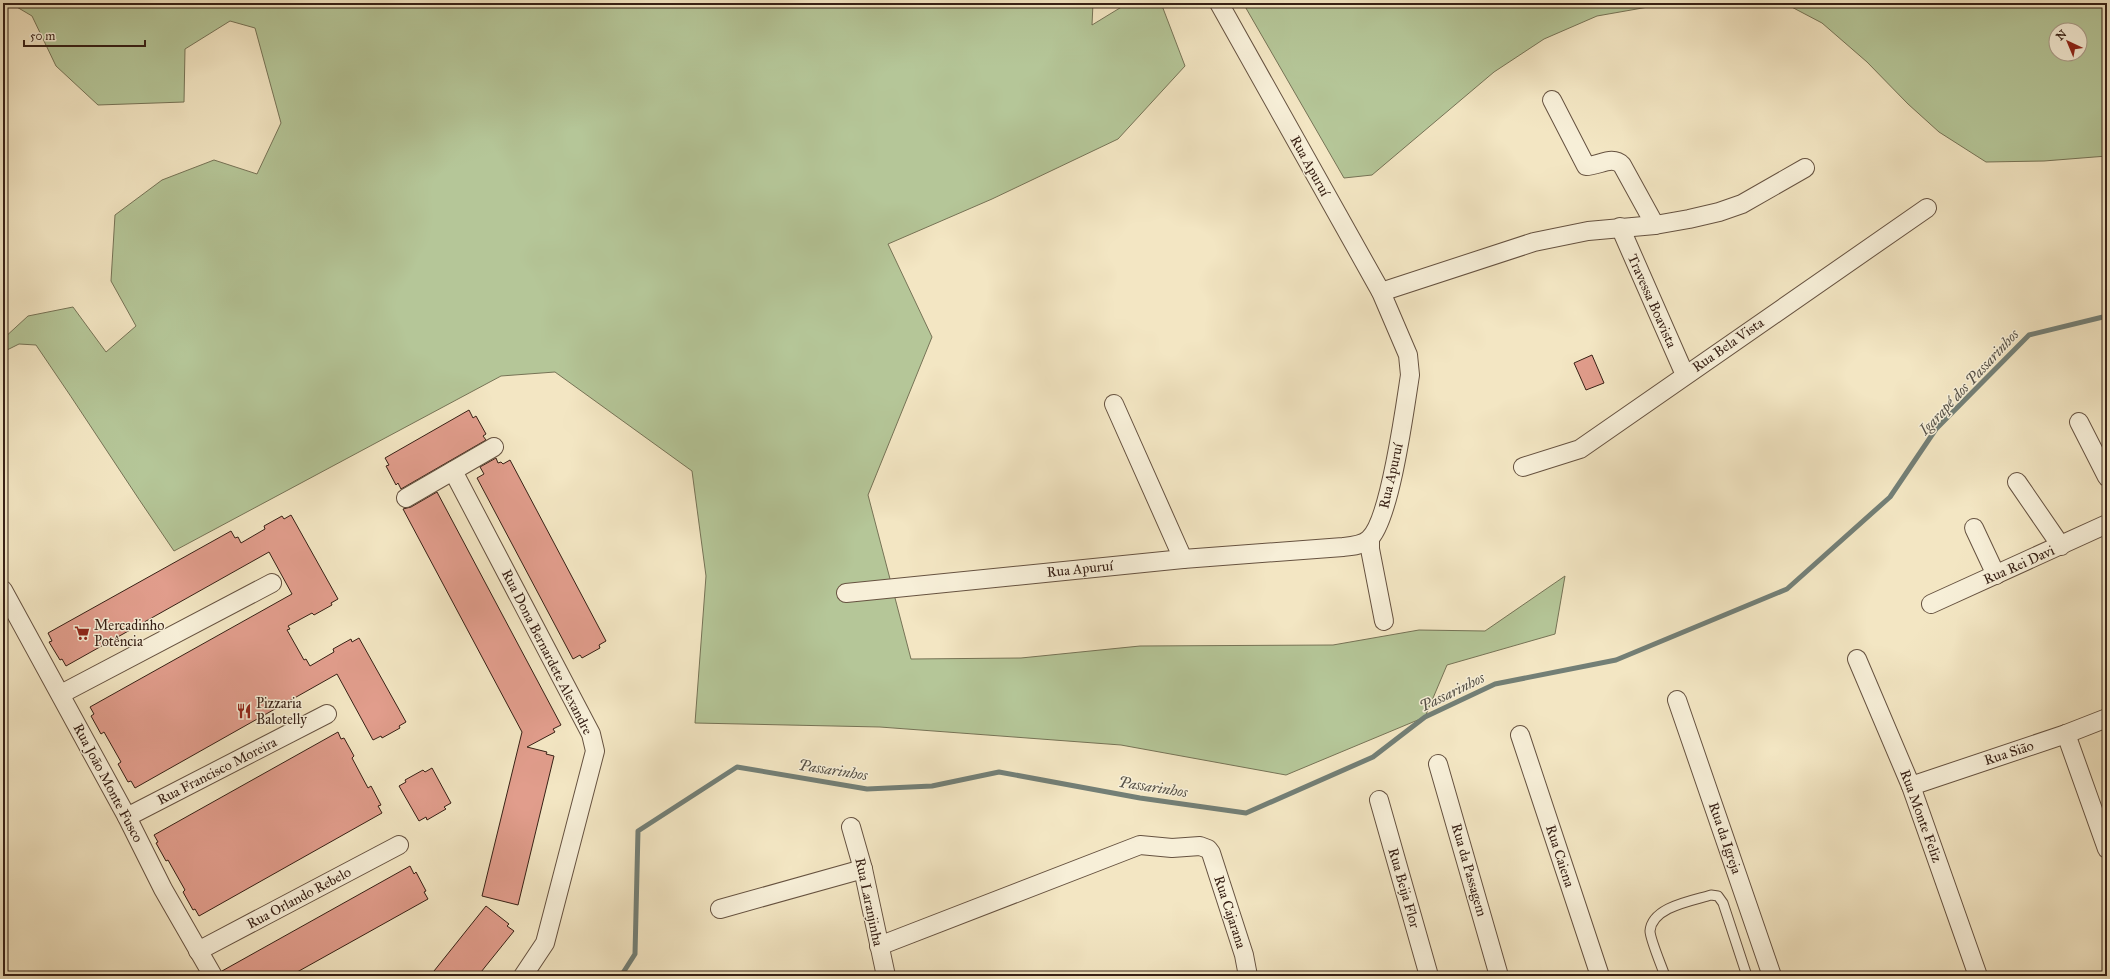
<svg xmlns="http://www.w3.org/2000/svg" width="2110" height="979" font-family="'IM FELL Great Primer',serif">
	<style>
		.green { fill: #b5c698; stroke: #767356; fill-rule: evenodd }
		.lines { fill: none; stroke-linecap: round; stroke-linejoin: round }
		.stream { stroke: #737f76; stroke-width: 5 }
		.building { fill: #e19d8c; stroke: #372015 }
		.service-casing { stroke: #665240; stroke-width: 11 }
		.minor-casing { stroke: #665240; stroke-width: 20 }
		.service { stroke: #f7efd8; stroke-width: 9 }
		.minor { stroke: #f7efd8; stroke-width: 18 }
		.labels { text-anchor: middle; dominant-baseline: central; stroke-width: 3; stroke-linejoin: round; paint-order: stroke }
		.street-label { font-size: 14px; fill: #372015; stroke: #f7efd8 }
		.poi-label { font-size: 14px; fill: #372015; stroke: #f7efd8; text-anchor: start }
		.water-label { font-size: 15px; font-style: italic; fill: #555046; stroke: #f7efd8 }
	</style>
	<rect width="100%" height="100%" fill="#f3e6c3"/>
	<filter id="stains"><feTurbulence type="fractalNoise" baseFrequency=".005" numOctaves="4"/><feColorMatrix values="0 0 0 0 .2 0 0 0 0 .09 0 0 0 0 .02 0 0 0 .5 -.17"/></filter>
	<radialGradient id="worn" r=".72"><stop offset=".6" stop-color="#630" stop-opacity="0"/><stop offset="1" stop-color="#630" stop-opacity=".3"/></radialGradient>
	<g class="green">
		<path d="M10,3H1093L1092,25L1128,3H1161L1185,66L1118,139L992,199L888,244L932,337L868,495L911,659L1021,658L1140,646L1333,645L1419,630L1485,631L1565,576L1555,634L1447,665L1425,717L1286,775L1121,745L880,727L695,723L706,576L692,471L555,372L501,376L174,551C127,483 83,413 36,345L19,344L3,352V339L28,316L73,307L106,352L136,326L111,281L115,215L162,180L214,160L257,174L281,123L255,28L230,21L185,49L184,102L98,105L56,66L32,16Z"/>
		<path d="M1243,3H1671L1597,16L1544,39L1494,72L1372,175L1344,178Z"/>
		<path d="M1784,3H2107V156L2044,161L1986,162L1939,132L1908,104L1867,62L1822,23ZM2056,30H2080V54H2056Z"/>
	</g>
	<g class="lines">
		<path class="stream" d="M621,976L635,954L638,831L737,767L867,789L932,786L999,772L1140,798L1246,813L1373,757L1425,717L1495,684L1616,660L1787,589L1890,497L1936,429L2029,335L2107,316"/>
	</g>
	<g class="building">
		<path d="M1592,355L1604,383L1586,390L1574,363Z"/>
		<path d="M469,410L473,418L476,416L486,434L483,436L486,440L401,489L398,483L396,485L386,466L389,465L385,458Z"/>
		<path d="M496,458L498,463L501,462L503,464L510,460L606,641L599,645L600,648L582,658L580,655L573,659L477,478L484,474L480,467Z"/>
		<path d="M437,492L561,725L553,729L555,732L527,747L547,752L546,754L554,756L518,905L482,896L522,732L403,509L411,507Z"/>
		<path d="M291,515L338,599L331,603L332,605L314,615L312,613L288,626L290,629L287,630L304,660L306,659L310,666L334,652L333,649L351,639L352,642L359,638L406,722L399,726L400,728L382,738L381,736L373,740L337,674L135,788L131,781L128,782L118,764L121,762L104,732L101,734L91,716L94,714L90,707L292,594L269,552L66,666L62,659L60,660L49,642L52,641L48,633L231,531L235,538L238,537L241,543L265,529L264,526L282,516L284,519Z"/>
		<path d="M338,732L341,739L344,738L354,756L352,758L368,788L371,786L381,805L378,806L382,813L199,916L195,909L193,910L183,892L185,890L168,860L166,861L156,843L158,842L154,835Z"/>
		<path d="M432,768L451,803L444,807L446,809L427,820L426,817L419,821L399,786L406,782L405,780L423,770L425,772Z"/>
		<path d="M410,866L414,874L416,872L426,891L424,892L428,899L290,976H223L222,971Z"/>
		<path d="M486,906L509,924L507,926L514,931L485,967L478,976H430Z"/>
	</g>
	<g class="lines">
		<g class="service-casing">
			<path id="service" d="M1665,976C1662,967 1650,939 1650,931C1652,907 1691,901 1711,895L1718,896L1723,903L1747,976"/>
		</g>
		<g class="minor-casing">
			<g id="minor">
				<path d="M1552,100L1586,166C1599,166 1612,155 1622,165L1655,225"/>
				<path d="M1620,227L1685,375"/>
				<path d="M1381,292L1534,242L1588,231L1655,225L1689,219L1719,212L1742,204L1805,168"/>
				<path d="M1114,404L1183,559"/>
				<path d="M2079,422L2107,477"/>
				<path d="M1523,467L1580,449L1927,208"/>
				<path d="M453,471L591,734L595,751L545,943L523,976"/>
				<path d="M2017,482L2061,546"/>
				<path d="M406,498L494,447"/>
				<path d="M1974,528L1996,575"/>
				<path d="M1370,539V549L1384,621"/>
				<path d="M3,590L127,817L163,889L213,976"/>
				<path d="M846,593L1183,559L1343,547C1352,546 1363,545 1369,539C1390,521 1405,407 1410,375L1408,355L1381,292L1219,3"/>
				<path d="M1931,604L2107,524"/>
				<path d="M1857,659L1911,786L1978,976"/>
				<path d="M61,694L272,583"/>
				<path d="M1677,700L1772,976"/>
				<path d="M2066,734L2107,849"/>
				<path d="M1520,735L1600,976"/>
				<path d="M1438,764L1499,976"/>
				<path d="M1911,786L2066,734L2107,718"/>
				<path d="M1379,800L1429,976"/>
				<path d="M127,817L327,714"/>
				<path d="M851,827L863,869L886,976"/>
				<path d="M720,909L863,869"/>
				<path d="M879,946L1140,845L1172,848L1200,846L1208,849L1211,853L1244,955L1248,976"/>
				<path d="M198,951L399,845"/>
			</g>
		</g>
		<use href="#service" class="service"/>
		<use href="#minor" class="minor"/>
	</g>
	<defs>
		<g id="supermarket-bare" transform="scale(1.2)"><path d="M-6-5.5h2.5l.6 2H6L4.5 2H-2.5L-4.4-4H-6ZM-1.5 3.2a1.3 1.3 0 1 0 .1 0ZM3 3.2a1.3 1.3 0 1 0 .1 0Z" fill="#8f2418" stroke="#f7efd8" stroke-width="2.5" paint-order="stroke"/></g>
		<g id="restaurant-bare" transform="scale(1.2)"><path d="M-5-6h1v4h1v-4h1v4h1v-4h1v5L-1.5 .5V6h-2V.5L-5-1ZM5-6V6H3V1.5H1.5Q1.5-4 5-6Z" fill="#8f2418" stroke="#f7efd8" stroke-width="2.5" paint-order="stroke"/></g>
	</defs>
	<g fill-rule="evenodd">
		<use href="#supermarket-bare" x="82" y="633"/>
		<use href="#restaurant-bare" x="244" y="711"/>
	</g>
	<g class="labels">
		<g class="street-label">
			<text transform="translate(1310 166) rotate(61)">Rua Apuruí</text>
			<text transform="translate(1652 301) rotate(66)">Travessa Boavista</text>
			<text transform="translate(1728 345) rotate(-35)">Rua Bela Vista</text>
			<text transform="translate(1391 476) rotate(-77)">Rua Apuruí</text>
			<text transform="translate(2019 565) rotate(-24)">Rua Rei Davi</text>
			<text transform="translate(1080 569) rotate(-6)">Rua Apuruí</text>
			<text transform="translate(547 652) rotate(63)">Rua Dona Bernardete Alexandre</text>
			<text transform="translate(2009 753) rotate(-18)">Rua Sião</text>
			<text transform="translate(217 771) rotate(-27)">Rua Francisco Moreira</text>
			<text transform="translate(108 783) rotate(62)">Rua João Monte Fusco</text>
			<text transform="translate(1921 816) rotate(70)">Rua Monte Feliz</text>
			<text transform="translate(1725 838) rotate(71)">Rua da Igreja</text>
			<text transform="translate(1560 856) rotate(72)">Rua Caiena</text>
			<text transform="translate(1469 870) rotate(74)">Rua da Passagem</text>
			<text transform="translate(1404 888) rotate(74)">Rua Beija Flor</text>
			<text transform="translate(299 898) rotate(-28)">Rua Orlando Rebelo</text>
			<text transform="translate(869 902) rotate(78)">Rua Laranjinha</text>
			<text transform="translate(1230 912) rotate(72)">Rua Cajarana</text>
		</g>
		<g class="poi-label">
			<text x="94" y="625">Mercadinho<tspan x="94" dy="16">Potência</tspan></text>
			<text x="256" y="703">Pizzaria<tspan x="256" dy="16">Balotelly</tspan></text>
		</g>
		<g class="water-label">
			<text transform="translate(1969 382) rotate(-47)">Igarapé dos Passarinhos</text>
			<text transform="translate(1452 692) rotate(-26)">Passarinhos</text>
			<text transform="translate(833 770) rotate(9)">Passarinhos</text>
			<text transform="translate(1153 787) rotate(9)">Passarinhos</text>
		</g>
	</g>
	<rect width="2110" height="979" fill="none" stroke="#f3e6c3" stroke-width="16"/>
	<rect x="4" y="4" width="2102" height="971" fill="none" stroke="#372015" stroke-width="2"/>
	<rect x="8" y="8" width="2094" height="963" fill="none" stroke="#372015"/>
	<g transform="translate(2068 42) rotate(316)"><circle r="19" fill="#f7efd8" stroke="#aa9c8a"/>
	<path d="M0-3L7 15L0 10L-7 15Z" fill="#8f2418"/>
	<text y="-6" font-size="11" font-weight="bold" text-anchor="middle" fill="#372015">N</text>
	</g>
	<path d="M24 40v6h121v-6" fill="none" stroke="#372015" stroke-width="2"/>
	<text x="30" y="40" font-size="12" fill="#372015" stroke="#f7efd8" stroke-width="3" paint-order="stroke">50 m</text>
	<rect width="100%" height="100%" filter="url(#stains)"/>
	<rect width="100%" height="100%" fill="url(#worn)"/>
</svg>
